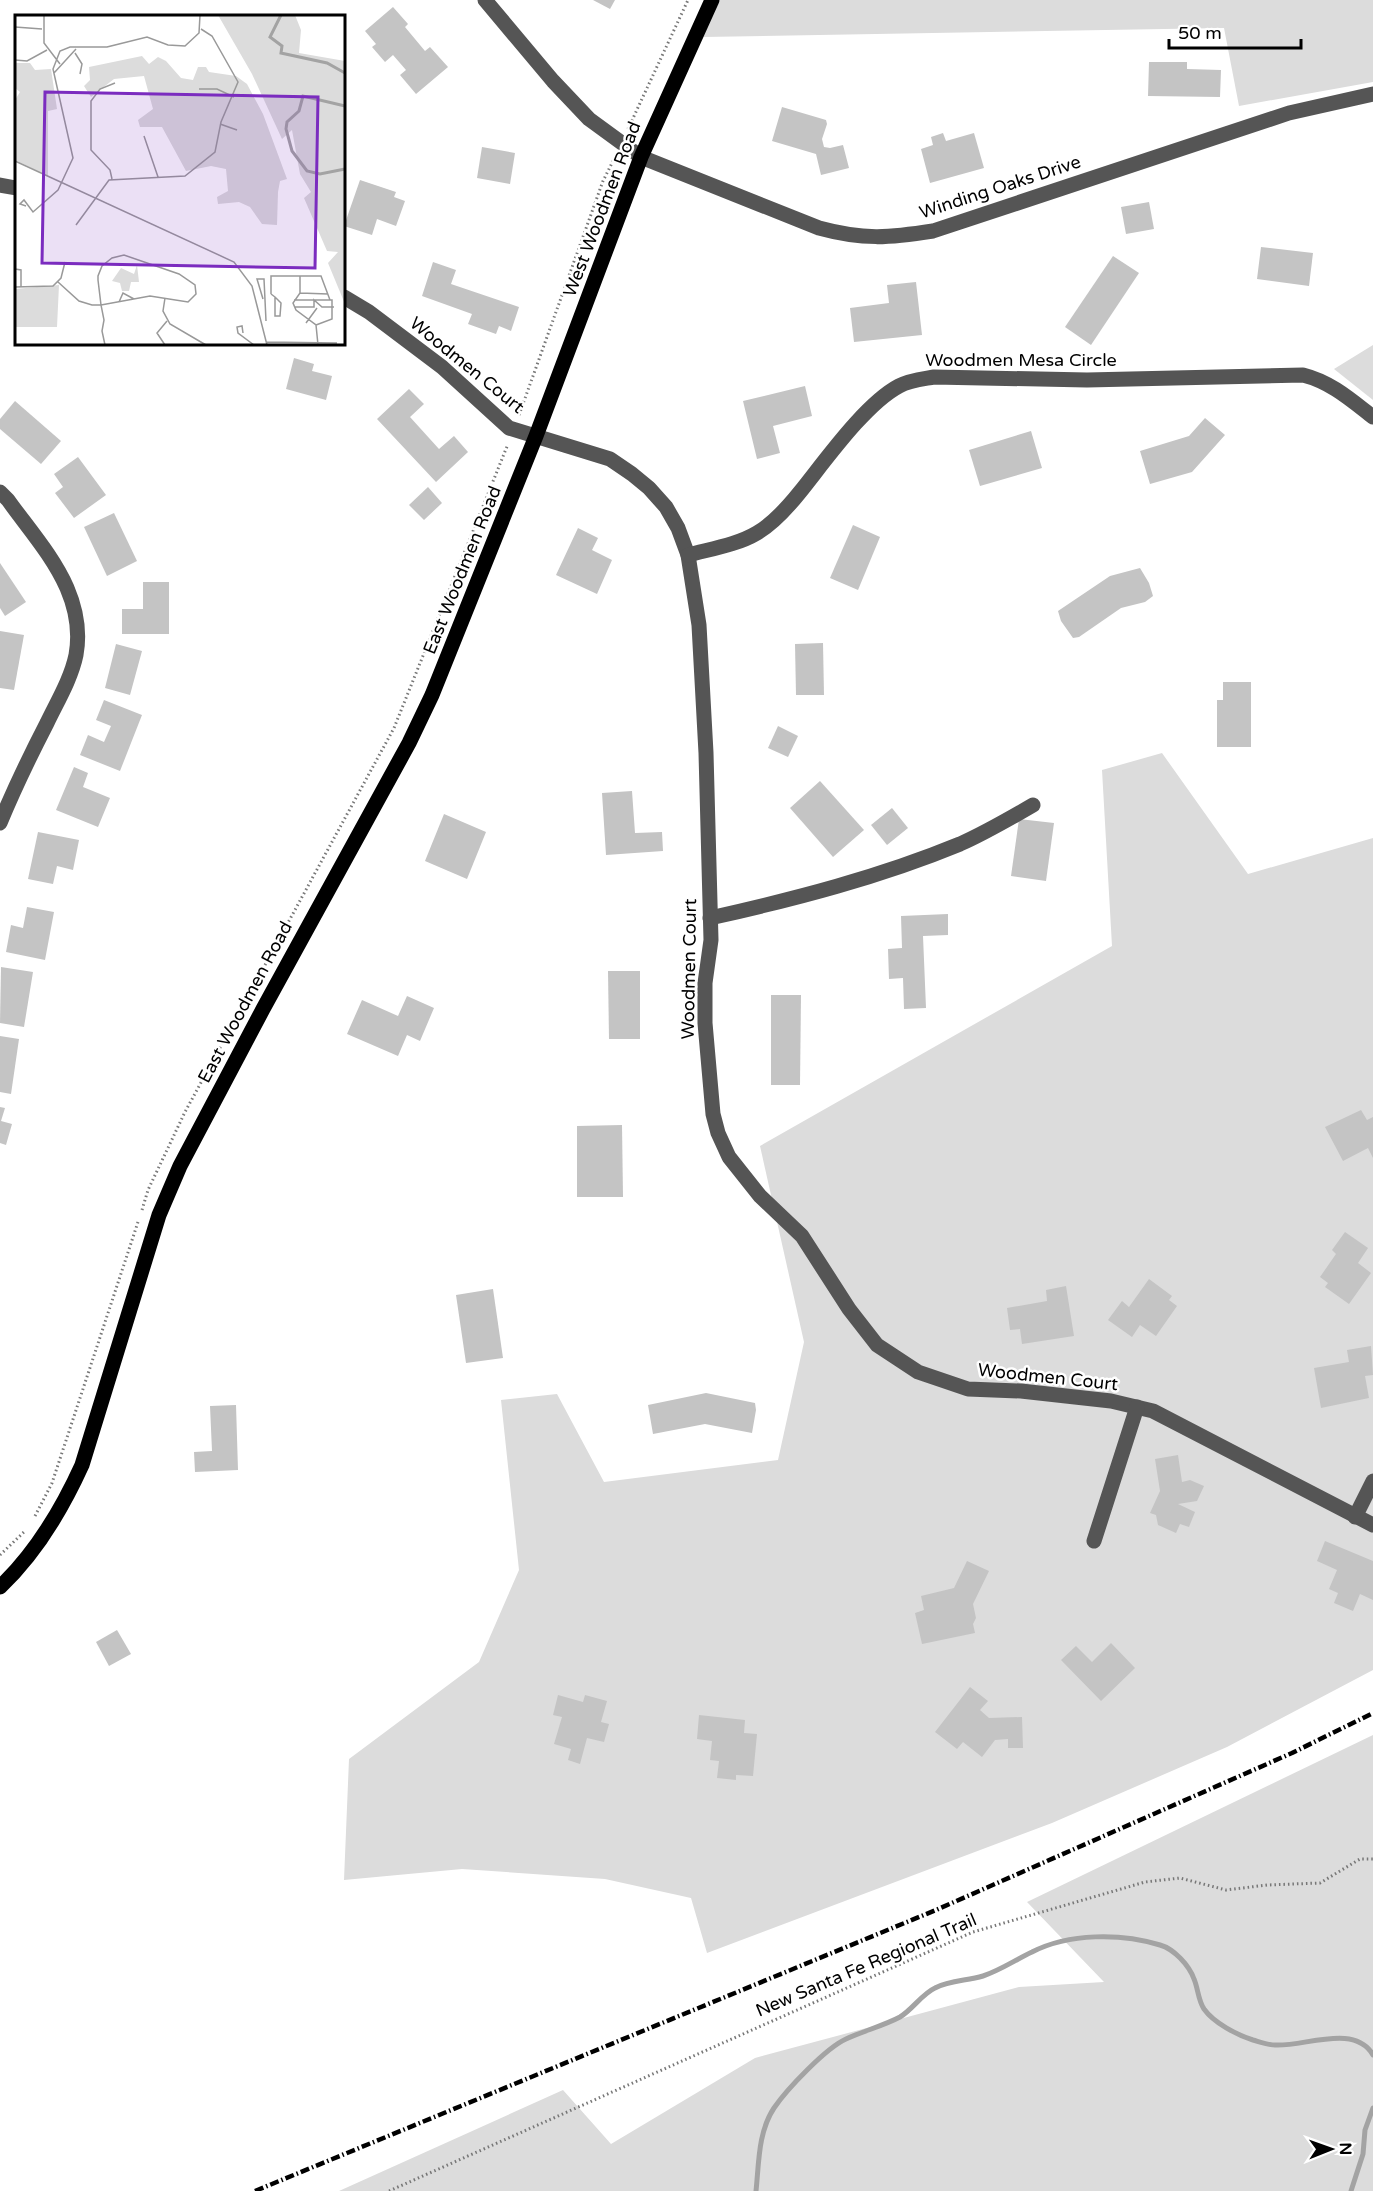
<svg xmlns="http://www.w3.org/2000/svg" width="1373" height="2191" font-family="'Varela Round',sans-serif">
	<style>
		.green { fill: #dcdcdc }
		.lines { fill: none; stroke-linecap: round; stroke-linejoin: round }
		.stream { stroke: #a3a3a3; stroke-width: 5 }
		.building { fill: #c4c4c4 }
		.path { stroke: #777; stroke-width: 3; stroke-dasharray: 1.5 3; stroke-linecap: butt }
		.minor { stroke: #555; stroke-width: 15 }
		.major { stroke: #000; stroke-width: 15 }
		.rail { stroke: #000; stroke-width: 4.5; stroke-dasharray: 9 3 1.5 3; stroke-linecap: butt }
		.labels { text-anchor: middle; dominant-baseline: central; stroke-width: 5; stroke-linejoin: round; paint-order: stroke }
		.street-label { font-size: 18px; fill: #000; stroke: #fff }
		.inset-river { fill: none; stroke: #a3a3a3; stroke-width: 3 }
		.inset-road { fill: none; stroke: #999; stroke-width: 1.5 }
		.view { fill: #7b2cbf; fill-opacity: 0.15; stroke: #7b2cbf; stroke-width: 3 }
		.inset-edge { fill: none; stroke: #000; stroke-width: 3 }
	</style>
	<rect width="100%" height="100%" fill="#fff"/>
	<g class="green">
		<path d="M720,0H1373V82L1239,106L1224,28L703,37Z"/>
		<path d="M1373,345V400L1334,369Z"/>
		<path d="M1162,753L1248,874L1373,838V1670L1227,1747L1052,1823L707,1953L691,1898L605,1879L462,1869L344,1880L349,1759L479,1662L519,1570L501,1400L557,1394L604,1482L778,1460L804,1342L760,1146L1112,946L1102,770Z"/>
		<path d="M1373,1735V2191H339L563,2090L611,2144L755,2058L1019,1987L1104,1982L1027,1902Z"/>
	</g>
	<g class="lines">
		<g class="stream">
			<path d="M756,2191C759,2163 758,2132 774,2108C787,2089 826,2048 846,2039C863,2031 883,2026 900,2017C913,2009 922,1994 935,1988C950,1980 967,1981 983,1976C1001,1970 1015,1960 1032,1952C1069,1933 1121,1933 1160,1945C1174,1949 1189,1965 1194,1979C1198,1988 1198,2000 1204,2009C1214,2023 1237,2035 1253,2040C1260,2042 1268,2045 1275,2045C1304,2047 1355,2023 1373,2055"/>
			<path d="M1351,2191L1363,2154L1365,2130L1373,2108"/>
		</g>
	</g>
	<g class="building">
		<path d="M593,0H615L610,9Z"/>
		<path d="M393,7L408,24L405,27L425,51L430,47L448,67L416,94L400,75L406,70L393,55L385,62L372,47L376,44L365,31Z"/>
		<path d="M1149,62H1187V69L1221,70L1220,97L1148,96Z"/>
		<path d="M782,107L826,120L827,124L822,139L824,147L830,148L843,145L849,168L821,175L816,154L772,141Z"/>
		<path d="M943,133L946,141L974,133L984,168L930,183L921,149L933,145L931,137Z"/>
		<path d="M482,147L515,153L510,184L477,178Z"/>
		<path d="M360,180L396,192L394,197L405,201L396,226L377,219L372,235L344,226Z"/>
		<path d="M1149,202L1154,229L1126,234L1121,207Z"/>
		<path d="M1261,247L1313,253L1309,286L1257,279Z"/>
		<path d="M1113,256L1139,273L1091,345L1065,327Z"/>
		<path d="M433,262L456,270L451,284L519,307L511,331L499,326L496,334L468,324L472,314L422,296Z"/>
		<path d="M916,282L922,335L854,342L850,308L889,303L887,285Z"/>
		<path d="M294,358L314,364L312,371L332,376L326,400L286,389Z"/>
		<path d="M805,386L812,416L773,426L780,453L757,459L743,401Z"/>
		<path d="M409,389L424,404L410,417L439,449L454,436L468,452L436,482L377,419Z"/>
		<path d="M15,401L61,441L41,464L0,429V419Z"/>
		<path d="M1205,418L1225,435L1192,472L1150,484L1140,451L1189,436Z"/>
		<path d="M1031,431L1042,468L980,486L969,450Z"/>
		<path d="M78,457L106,495L74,518L55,493L63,487L54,474Z"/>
		<path d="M428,487L442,503L424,520L409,505Z"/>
		<path d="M114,513L137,561L107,576L84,527Z"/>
		<path d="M853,525L880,537L858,590L830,578Z"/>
		<path d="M578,528L598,538L592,550L612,560L597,594L556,575Z"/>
		<path d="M0,563L26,602L5,616L0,608Z"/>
		<path d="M1140,568L1149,583L1153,596L1145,602L1121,608L1079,637L1073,638L1061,621L1058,611L1110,576Z"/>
		<path d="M143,582H169V634H122V609H143Z"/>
		<path d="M0,631L24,635L14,690L0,688Z"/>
		<path d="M823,643L824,695H796L795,644Z"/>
		<path d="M116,644L142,651L130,695L105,688Z"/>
		<path d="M1223,682H1251V747H1217V700H1223Z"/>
		<path d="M104,700L142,715L120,771L80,755L88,735L104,742L111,726L96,720Z"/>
		<path d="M778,726L798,736L788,757L768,748Z"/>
		<path d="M74,767L88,773L83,787L110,798L98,827L56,810Z"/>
		<path d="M820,781L864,830L833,857L790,808Z"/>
		<path d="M632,791L635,833L662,832L663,851L606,855L602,793Z"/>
		<path d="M892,808L908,828L887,845L871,825Z"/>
		<path d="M444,814L486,832L467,879L425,861Z"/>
		<path d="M1019,819L1054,823L1046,881L1011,876Z"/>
		<path d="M38,832L79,840L73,870L57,866L53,884L28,879Z"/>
		<path d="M27,907L54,912L45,960L6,952L11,925L23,928Z"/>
		<path d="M948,914V935L923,936L926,1008L904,1009L903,978L889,979L888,949L902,948L901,916Z"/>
		<path d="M1,967L33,972L24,1027L0,1023Z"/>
		<path d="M608,971H640V1039H609Z"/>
		<path d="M771,995H801L800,1085H771Z"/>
		<path d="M407,996L434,1008L420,1041L407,1035L398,1056L347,1034L362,1000L398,1016Z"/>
		<path d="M0,1036L19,1039L11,1094L0,1092Z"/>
		<path d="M0,1107L5,1108L1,1121L12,1124L6,1145L0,1143Z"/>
		<path d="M1361,1110L1367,1120L1373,1117V1158L1368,1148L1343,1161L1325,1127Z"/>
		<path d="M622,1125L623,1197H577V1126Z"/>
		<path d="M1345,1232L1368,1248L1358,1263L1371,1273L1349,1304L1325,1287L1328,1283L1320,1277L1336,1254L1332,1250Z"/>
		<path d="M1149,1279L1172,1296L1169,1300L1177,1306L1156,1336L1140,1325L1132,1337L1108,1320L1122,1301L1129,1307Z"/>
		<path d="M1066,1286L1074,1336L1022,1344L1020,1329L1010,1330L1007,1308L1047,1301L1046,1290Z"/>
		<path d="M493,1289L503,1358L466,1363L456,1295Z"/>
		<path d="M1371,1346L1373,1375L1365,1376L1369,1398L1321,1408L1314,1368L1349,1362L1347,1350Z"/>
		<path d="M706,1393L755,1403L756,1410L752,1433L705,1424L653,1434L648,1405Z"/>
		<path d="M236,1405L238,1470L195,1472L194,1452L212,1451L210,1406Z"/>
		<path d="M1178,1455L1182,1482L1190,1480L1204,1486L1197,1501L1178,1504L1195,1512L1189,1527L1180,1524L1176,1533L1158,1525L1156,1515L1150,1513L1160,1491L1155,1459Z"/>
		<path d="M1325,1541L1373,1561V1600L1360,1594L1353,1611L1334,1603L1338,1593L1329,1589L1337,1570L1317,1561Z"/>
		<path d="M967,1561L989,1571L973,1604L976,1618L973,1624L975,1633L922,1644L915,1613L924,1610L921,1596L954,1588Z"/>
		<path d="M117,1630L131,1654L109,1666L96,1642Z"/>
		<path d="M1111,1643L1135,1668L1101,1701L1061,1660L1076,1646L1092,1662Z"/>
		<path d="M970,1687L988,1701L980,1710L989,1718L1022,1717L1023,1748H1008V1739L995,1740L982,1757L963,1742L957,1749L935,1732Z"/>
		<path d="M558,1695L583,1702L585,1695L607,1701L601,1722L609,1724L604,1742L587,1738L580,1764L568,1760L571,1749L554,1744L562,1717L553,1715Z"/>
		<path d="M699,1715L745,1720L744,1733L757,1734L753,1776L736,1775V1780L717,1778L719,1761L710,1760L712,1741L697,1739Z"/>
	</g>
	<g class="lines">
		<g class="path">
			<path d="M628,129L688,0"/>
			<path d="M519,415L603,181L615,157"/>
			<path d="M142,1210L148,1190L185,1112L394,728L508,444"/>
			<path d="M35,1516L52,1483L138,1222"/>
			<path d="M0,1555L25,1531"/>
			<path d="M389,2191L973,1932L1145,1882L1180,1878L1226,1890L1267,1885L1320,1883L1360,1859H1373"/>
		</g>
		<g class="minor">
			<path d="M485,0L553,81L589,119L641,157L819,228C863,240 889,238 933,231L1289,113L1373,94"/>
			<path d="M0,185L16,188"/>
			<path d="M344,297L369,312L442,367L509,428L610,459L632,474L649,488L666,507L678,528L688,555L699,625L706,753L711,940L705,983V1023L713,1114L718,1133L729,1157L760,1196L802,1236L849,1309L877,1345L918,1372L968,1389L1021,1391L1111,1401L1153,1411L1373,1525"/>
			<path d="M0,492L8,500C28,528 53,556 67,588C76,609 80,633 76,655C71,679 57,702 47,723C30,756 14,789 0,823"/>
			<path d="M688,555C710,549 737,545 757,533C774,523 788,507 800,492C825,461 865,404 899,386C910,380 923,379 934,377L1087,380L1303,375C1331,382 1351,400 1373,417"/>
			<path d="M710,918C795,899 880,877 960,844C985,833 1009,819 1033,805"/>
			<path d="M1355,1517L1373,1481"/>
			<path d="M1094,1541L1137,1407"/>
		</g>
		<path class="major" d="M0,1587C36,1553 62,1509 82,1465L159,1215L180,1166L263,1009L409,743L432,695L536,436L641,157L712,0"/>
		<path class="rail" d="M255,2191L936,1910L1292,1753L1373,1713"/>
	</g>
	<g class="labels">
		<g class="street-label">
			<text transform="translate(1000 187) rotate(-18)">Winding Oaks Drive</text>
			<text transform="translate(602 209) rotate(-69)">West Woodmen Road</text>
			<text x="1021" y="360">Woodmen Mesa Circle</text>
			<text transform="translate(467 365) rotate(39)">Woodmen Court</text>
			<text transform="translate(462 570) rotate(-68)">East Woodmen Road</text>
			<text transform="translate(689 969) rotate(-89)">Woodmen Court</text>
			<text transform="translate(245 1002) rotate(-62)">East Woodmen Road</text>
			<text transform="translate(1048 1377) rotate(6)">Woodmen Court</text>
			<text transform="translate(866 1965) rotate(-23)">New Santa Fe Regional Trail</text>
		</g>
	</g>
	<g transform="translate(15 15)">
		<rect width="330" height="330" fill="#fff"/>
		<path d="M203,0H280L286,15L284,38L330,46V289L313,248L323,237L312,236L289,183L296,177L285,159L277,115L267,124L237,59ZM127,41L134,49L143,42L151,46L166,63L178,65L183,52H191L194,57L221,61L232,69L248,99L272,164L265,166L263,177L262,210L247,209L235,192L224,187L203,189L202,182L213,176L211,154L196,151L171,156L147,112H125L123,105L138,94L129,61L99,64L76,82L69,71L75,65L74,52ZM0,48H15L20,55L36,54L42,94L33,96V161L0,145V85L5,77L0,73ZM122,250L124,267H116L114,276H107L105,268L97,266L106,253L119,259ZM44,270L42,312H0V274Z" fill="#dcdcdc"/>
		<path class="inset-river" d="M266,0L255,22L267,31L266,38L312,48L330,58M330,91L288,81L284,96L272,107L271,114L277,136L292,156L305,159L330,154"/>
		<path class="inset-road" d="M29,0V28L45,49M0,12L27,14M60,38L67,49L65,59M0,45L12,46L32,35M39,58L61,34M184,74H202L219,82M205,109L222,115M129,121L143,162M0,146L219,247L237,271L252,330M97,164L95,155L76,135V86L85,74L100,68M11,191L5,189L9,185L18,197L43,175L58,143L38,54L45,36L55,32H92L132,22L153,30L170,31L184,18L185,0M61,210L94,165L170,161L200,137L206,107L223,67L197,21L186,14M0,254L6,255V272M285,261V278L278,288L281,295L301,310L303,330M43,267L64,286L77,290H86L135,281L173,287L181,279L180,270L164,259L109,240L97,243L87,251L83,261V265L86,290L89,305L87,316L90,330M0,272L38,271L46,263L50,247M285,278L313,279M256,279V261H306L315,285M256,279L260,282L266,288L265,301H260V282M150,283L148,296L155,309L191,330M248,284L242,264H249L251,306M279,285H317V304L301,310M104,287L108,278L119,284M280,292H299V285L307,292H319M291,308L302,293M228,318L227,311L222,312L223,318L239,330M251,327L322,328M150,330L142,318L152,306"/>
		<path class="view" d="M30,77L303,82L300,253L27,248Z"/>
		<rect width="330" height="330" class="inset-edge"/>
	</g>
	<g transform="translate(1331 2149) rotate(89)" stroke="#ffffff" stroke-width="4.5" paint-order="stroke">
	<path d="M0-4.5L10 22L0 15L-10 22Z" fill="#000000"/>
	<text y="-9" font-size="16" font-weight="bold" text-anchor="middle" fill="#000000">N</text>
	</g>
	<path d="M1169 39v9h132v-9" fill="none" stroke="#000000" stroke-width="3"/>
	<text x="1178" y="39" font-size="18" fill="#000000" stroke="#ffffff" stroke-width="4.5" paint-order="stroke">50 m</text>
</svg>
